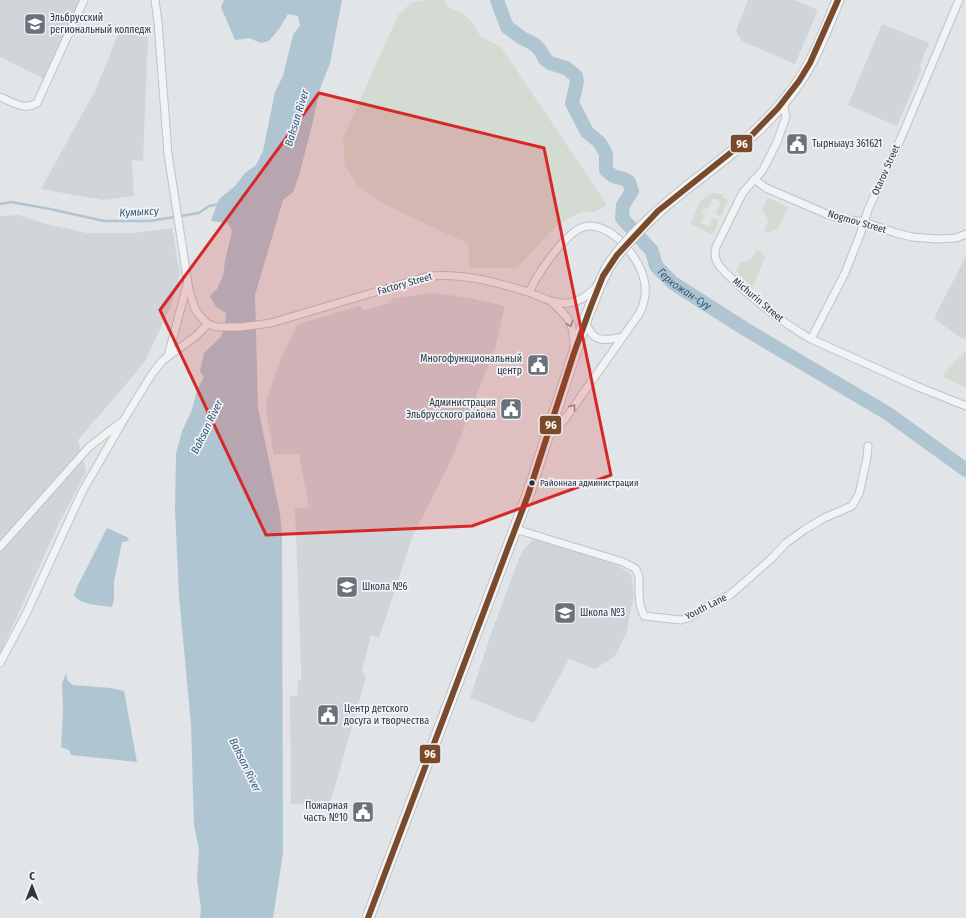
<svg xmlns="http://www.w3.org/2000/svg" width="966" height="918" font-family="'Fira Sans Condensed',sans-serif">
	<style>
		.built { fill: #d0d5da }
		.green { fill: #d4dbd2 }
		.water { fill: #b0c5d2 }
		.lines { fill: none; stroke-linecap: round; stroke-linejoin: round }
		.stream { stroke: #b0c5d2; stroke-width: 2.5 }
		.river { stroke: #b0c5d2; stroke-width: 14 }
		.street-casing { stroke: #c0c3c5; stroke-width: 9 }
		.primary-casing { stroke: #bec2c5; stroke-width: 13 }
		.street { stroke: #f1f3f4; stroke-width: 7 }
		.primary { stroke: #f6f6f6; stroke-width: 11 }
		.primary-bridge-casing { stroke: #bec2c5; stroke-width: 13; stroke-linecap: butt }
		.primary-bridge { stroke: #f6f6f6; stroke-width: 11 }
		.bus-1-casing { stroke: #f0f3f7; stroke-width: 9 }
		.bus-1 { stroke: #7a4b2a; stroke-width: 6 }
		.oneway { stroke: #8d949a }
		.marked { fill: #d62828; fill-opacity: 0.2; stroke: #d62828; stroke-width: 3; stroke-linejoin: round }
		.bus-dot { fill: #293441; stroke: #f0f3f7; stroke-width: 1.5 }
		.labels { text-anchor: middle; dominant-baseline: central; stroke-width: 3.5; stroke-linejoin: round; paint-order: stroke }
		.bus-label { font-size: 9px; fill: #293441; stroke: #f0f3f7; text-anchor: start }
		.poi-label { font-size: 10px; fill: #293441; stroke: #f0f3f7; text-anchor: start }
		.street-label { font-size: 10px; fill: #293441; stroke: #f0f3f7 }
		.water-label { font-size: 11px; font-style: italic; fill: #325875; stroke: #f0f3f7 }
		.line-badge { stroke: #f0f3f7; stroke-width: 1.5 }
		.badge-label { font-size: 11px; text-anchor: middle; font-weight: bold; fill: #fff }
	</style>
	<rect width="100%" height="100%" fill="#e2e5e7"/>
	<g class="built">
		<path d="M0,0H81L44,79L0,57Z"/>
		<path d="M748,0H794L818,10L795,64L742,41L736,31Z"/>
		<path d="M882,24L929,43L919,67L922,68L897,126L848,105Z"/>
		<path d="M119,32L148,37L143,161L132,160L134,196L103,200L41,189L96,89Z"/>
		<path d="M19,215L46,224L87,233H134L172,228L180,274L171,306L144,363L78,440L86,472L59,523L0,654V216Z"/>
		<path d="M966,256V339L959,337L934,318Z"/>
		<path d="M434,293L470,298L505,306L495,348L453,456L412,538L379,638L371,635L362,672L366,677L330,804H291L290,696H297L298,681L301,680V668L295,508L309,507L299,454H274L267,417L266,401L281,358L298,324L360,306L363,310L391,303L393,298Z"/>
		<path d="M534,539L615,564L631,574L634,595L626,634L615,656L595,669L569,659L534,723L519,718L503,711L470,698L492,631L522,551Z"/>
	</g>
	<g class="green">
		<path d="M427,0H445L446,6L464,14L471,21L481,37L501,47L607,205L594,212H581L567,219L553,229L517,268H469V244L407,215L376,199L357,185L345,165L343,138L398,15L412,2Z"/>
		<path d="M712,193L723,194L722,197L728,200L721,216L715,214L721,202L713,198L707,210L704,208L702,212L705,214L701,223L709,226L713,218L719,221L712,235L691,224C696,210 698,199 712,193Z"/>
		<path d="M768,198L788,207L777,231L774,230L768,233L764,231L768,221L762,209Z"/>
		<path d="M756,250L760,251L765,258L752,288L736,271L740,262C750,260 753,259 756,250Z"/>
		<path d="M966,350V388L942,376Z"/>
	</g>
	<g class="water">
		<path d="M224,0H342L330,63L320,89L313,121L300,172L293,192L283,200L255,295L258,408L280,514L282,537L283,853L273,918H200L201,909L197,880L199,849L194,826L191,725L179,596L175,510L176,453L182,431L192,410L197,390L204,377L200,371L204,353L221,337L226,319V313L216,307L210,296L217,289L223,276L225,261L232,231L228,223L211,221L219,199L235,186L245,173L256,165L263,151L275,92L283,76L293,35L300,25L298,16L288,14L279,29L269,41L261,43L249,38L235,40L221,7Z"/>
		<path d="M107,528L129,538L128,541L122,542L114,582V600L112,607C100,605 81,606 74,595L78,585Z"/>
		<path d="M66,673L68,681L73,685L111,688L124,691L137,762L71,755L69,750L61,747L63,711L62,683Z"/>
	</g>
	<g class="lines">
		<path class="stream" d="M0,204L11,202L50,209L104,221H150L199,213L209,206L220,204"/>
		<path class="river" id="s1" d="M497,0L507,27L522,38L534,44L540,50L545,59L550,63L566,68L576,76L577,82L572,103L587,132L600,143L606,154V170L613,176L624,179L629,182L632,191L623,205L622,218L652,251L656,266L673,283L745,329L887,413L966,470"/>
		<g class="street-casing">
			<g id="street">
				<path d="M155,0L158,22L168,154L189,290L195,309L199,315L208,324L217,327H240L271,323L429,276C463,273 496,282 528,292C542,297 555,305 569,303C581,302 589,293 598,286"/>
				<path d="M0,97C13,102 24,111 37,103L84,0"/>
				<path d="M783,102L786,117L777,142L763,170L745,190L741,196L716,247C715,252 714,256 717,262C720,268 726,273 731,278C755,301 782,322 811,339L916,386L966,406"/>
				<path d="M754,179L766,188L829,215L843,219L864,222L896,233L912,237L936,239L956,238L966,234"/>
				<path d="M529,292C537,275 568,226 589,226C615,226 641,260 645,284C646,295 644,305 639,314L565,419L550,435"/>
				<path d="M552,302C570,320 573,320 574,347"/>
				<path d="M585,321C593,343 602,341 622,337"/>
				<path d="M811,339L845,273L860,235L868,210L901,138L959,0"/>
				<path d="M168,356L187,285"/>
				<path d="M515,529L623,562L636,569L639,577V593L640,605L644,616L681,620L688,618L711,604L730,595L772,558L786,543L804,530L824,518L852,506L859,494L867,458L868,446"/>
				<path d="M0,547L89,447L120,423"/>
				<path d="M0,663L27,612L82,492L123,421L152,374L162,361L196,336L208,324"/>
			</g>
		</g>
		<g class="primary-casing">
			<g id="primary">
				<path d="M686,188C728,156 773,123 802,77C817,54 827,26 838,0"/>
				<path d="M368,918L528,495L585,321L599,286L608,267"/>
			</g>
		</g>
		<use href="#street" class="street"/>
		<use href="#primary" class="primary"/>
		<g class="primary-bridge-casing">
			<path id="primary-bridge" d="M608,267C626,239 660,209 686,188"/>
		</g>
		<use href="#primary-bridge" class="primary-bridge"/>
		<g class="bus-1-casing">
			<path id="bus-1" d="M368,918L528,495L574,353L591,306L603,276L617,255L658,211L749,138L778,108L799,81L810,63L838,0"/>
		</g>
		<use href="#bus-1" class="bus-1"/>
	</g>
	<defs><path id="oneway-chevron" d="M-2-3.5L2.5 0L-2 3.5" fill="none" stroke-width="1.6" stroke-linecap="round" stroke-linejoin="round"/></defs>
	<g class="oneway">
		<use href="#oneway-chevron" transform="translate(570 324) rotate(69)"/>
		<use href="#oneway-chevron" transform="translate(573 407) rotate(-54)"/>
	</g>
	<path class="marked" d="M319,93L544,148L611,475L472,526L266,535L160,310Z"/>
	<defs>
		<g id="university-square" transform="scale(1.15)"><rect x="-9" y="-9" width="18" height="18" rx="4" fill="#6a727b" stroke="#f0f3f7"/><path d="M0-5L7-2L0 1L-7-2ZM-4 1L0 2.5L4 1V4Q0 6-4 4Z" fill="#fff"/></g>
		<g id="civic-square" transform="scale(1.15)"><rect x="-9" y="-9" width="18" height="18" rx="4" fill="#6a727b" stroke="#f0f3f7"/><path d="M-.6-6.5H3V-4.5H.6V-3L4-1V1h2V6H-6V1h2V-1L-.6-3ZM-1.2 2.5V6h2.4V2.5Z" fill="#fff"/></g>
		<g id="school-square" transform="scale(1.15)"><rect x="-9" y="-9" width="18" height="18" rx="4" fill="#6a727b" stroke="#f0f3f7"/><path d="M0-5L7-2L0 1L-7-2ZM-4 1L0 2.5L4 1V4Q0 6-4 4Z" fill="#fff"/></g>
	</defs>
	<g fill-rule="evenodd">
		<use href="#university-square" x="35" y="24"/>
		<use href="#civic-square" x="797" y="144"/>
		<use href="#civic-square" x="538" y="365"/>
		<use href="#civic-square" x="511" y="409"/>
		<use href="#school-square" x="347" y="587"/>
		<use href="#school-square" x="565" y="613"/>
		<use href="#civic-square" x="328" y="715"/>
		<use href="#civic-square" x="363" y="812"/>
	</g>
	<circle class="bus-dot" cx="532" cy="483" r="3.5"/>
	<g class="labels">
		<g class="bus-label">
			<text x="540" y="483">Районная администрация</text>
		</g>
		<g class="poi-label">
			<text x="50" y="18">Эльбрусский<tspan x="50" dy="12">региональный колледж</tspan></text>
			<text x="812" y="144">Тырныауз 361621</text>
			<text x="522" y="359" text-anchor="end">Многофункциональный<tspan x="522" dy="12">центр</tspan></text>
			<text x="496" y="403" text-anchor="end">Администрация<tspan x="496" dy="12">Эльбрусского района</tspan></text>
			<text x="362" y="587">Школа №6</text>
			<text x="580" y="613">Школа №3</text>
			<text x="344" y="709">Центр детского<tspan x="344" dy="12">досуга и творчества</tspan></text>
			<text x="348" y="806" text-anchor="end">Пожарная<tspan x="348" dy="12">часть №10</tspan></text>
		</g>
		<g class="street-label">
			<text transform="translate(886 170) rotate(-66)">Otarov Street</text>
			<text transform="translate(857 222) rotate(16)">Nogmov Street</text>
			<text transform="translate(405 284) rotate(-16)">Factory Street</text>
			<text transform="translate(758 300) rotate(40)">Michurin Street</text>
			<text transform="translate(706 607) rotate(-27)">Youth Lane</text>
		</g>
		<g class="water-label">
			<text transform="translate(297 118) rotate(-73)">Baksan River</text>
			<text transform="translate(139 212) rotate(-3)">Кумыксу</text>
			<text stroke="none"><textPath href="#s1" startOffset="384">Герхожан-Суу</textPath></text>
			<text transform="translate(207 427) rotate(-64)">Baksan River</text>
			<text transform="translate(245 765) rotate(64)">Baksan River</text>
		</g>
	</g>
	<g class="line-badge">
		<rect x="730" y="134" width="23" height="19" rx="4" fill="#7a4b2a"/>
		<rect x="539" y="415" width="23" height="20" rx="4" fill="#7a4b2a"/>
		<rect x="419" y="744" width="22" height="20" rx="4" fill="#7a4b2a"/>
	</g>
	<g class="badge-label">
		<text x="742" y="148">96</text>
		<text x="551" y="429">96</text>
		<text x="430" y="758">96</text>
	</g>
	<g transform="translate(32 886)" stroke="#f0f3f7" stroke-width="3" paint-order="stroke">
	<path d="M0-3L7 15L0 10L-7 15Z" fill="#293441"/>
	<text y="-6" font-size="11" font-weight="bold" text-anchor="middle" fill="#293441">С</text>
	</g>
</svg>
